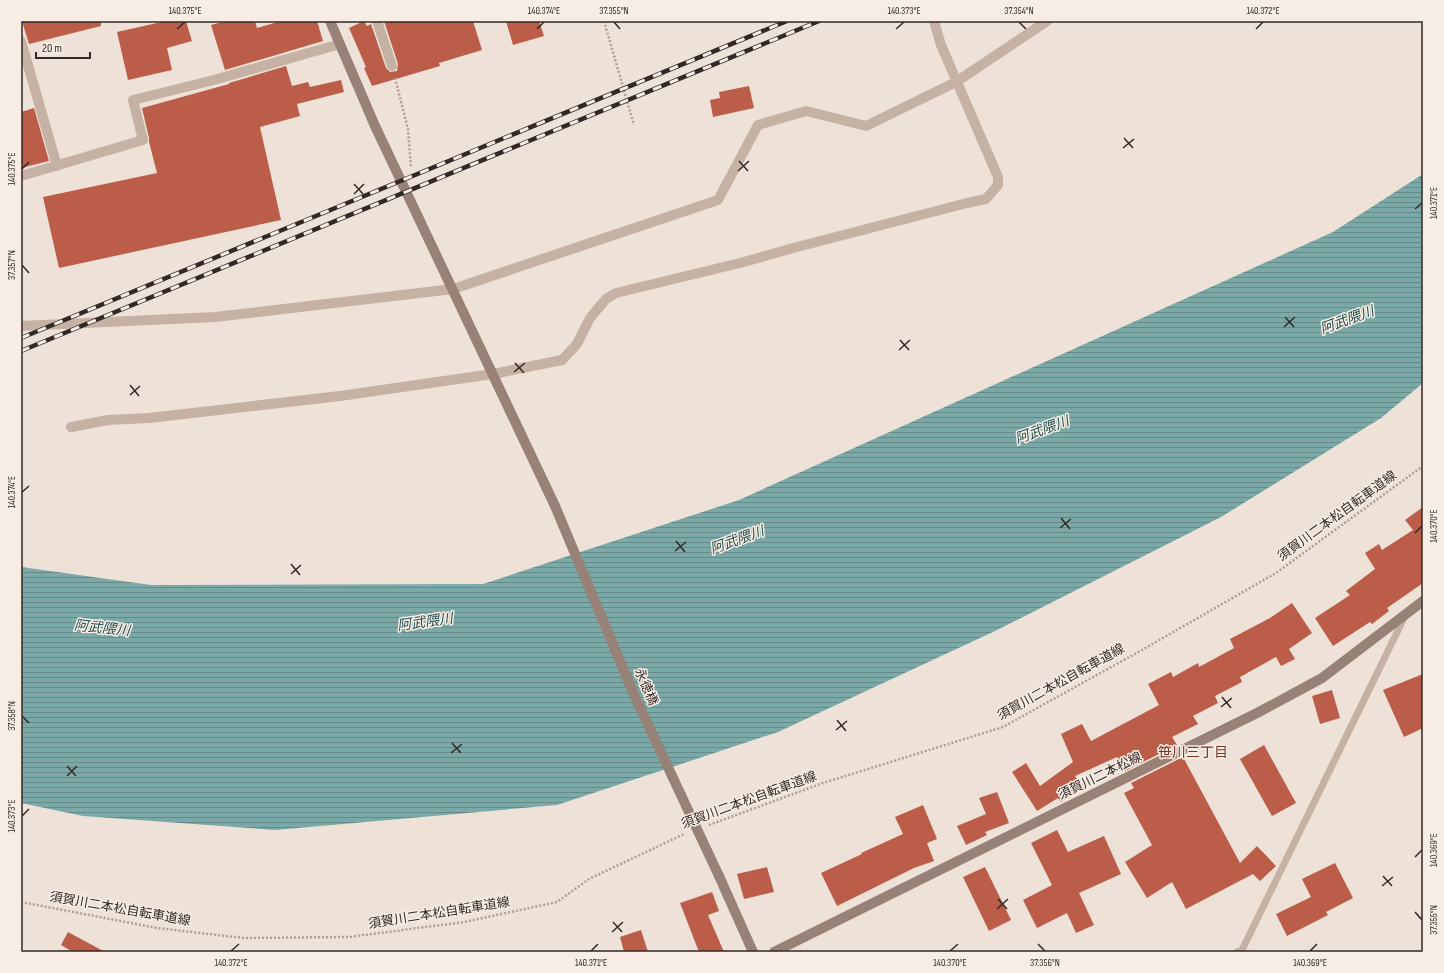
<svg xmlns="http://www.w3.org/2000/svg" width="1444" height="973" font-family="'Sofia Sans Condensed','Noto Sans JP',sans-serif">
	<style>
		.water { fill: url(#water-rules) }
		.building { fill: #bb5d49 }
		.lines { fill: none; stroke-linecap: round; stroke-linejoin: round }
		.path { stroke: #b19c90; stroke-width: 2.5; stroke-dasharray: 2 2; stroke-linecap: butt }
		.lane { stroke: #c5b2a5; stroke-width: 7 }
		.street { stroke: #c5b2a5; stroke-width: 10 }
		.secondary { stroke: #988177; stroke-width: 10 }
		.rail-casing { stroke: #322926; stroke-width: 4.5 }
		.rail { stroke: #f7ede4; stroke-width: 3; stroke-dasharray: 9; stroke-linecap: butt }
		.secondary-bridge { stroke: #988177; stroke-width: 10 }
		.ticks { fill: none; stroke: #322926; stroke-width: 1.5 }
		.labels { text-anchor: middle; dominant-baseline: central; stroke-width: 3; stroke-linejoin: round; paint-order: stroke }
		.street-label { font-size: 13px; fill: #322926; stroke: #f7ede4 }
		.water-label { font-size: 14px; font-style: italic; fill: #1f4f4f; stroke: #f7ede4 }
		.neighbourhood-label { font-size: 14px; fill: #7a3426; stroke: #f7ede4 }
		.neatline { fill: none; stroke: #322926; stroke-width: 1.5 }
		.ticks-label { font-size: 10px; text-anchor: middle; fill: #322926 }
	</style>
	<defs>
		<pattern id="water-rules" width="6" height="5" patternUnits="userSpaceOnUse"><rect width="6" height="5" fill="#7aa9a7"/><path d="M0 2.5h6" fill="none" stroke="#658a88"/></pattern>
	</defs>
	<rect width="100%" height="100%" fill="#eee2d8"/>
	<path class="water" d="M1423,174V383L1381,418L1221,517L995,631L778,732L557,805L275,830L83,816L21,803V567L151,585L483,584L739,500L1333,232Z"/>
	<g class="building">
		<path d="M22,21H101V26L29,44Z"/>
		<path d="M166,21H186L192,41L167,48L172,70L128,80L117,32Z"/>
		<path d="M226,21H255L257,28L281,21H317L323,41L225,70L211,25Z"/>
		<path d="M364,21L367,26L371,24L386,68L390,72L397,71L398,64L384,21H473L482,50L439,63L440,66L372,86L364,68L366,67L349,28Z"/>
		<path d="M506,21H539L544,36L513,45Z"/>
		<path d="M286,66L292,86L308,82L310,87L341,80L344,92L297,104L300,116L260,127L281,220L59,268L43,197L157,173L149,142V138L142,108L229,84V83Z"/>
		<path d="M749,86L754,108L713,117L710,100L720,98L719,92Z"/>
		<path d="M34,108L49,161L21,168V112Z"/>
		<path d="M1423,507V583L1387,608L1389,611L1372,624L1370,622L1333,646L1315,618L1350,595L1346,591L1375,569L1365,553L1379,544L1382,550L1413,530L1405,520Z"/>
		<path d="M1292,603L1312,633L1289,649L1295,659L1281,666L1276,657L1240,677L1242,682L1215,696L1218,703L1193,716L1198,724L1172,737L1177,745L1125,771L1117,757L1075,776L1083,787L1061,802L1058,798L1037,811L1012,772L1026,763L1040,786L1073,762L1061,734L1082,724L1091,741L1159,705L1148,684L1171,672L1173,677L1198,663L1199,667L1234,648L1230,639L1270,618Z"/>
		<path d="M1423,674V728L1404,737L1383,690Z"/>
		<path d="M1332,690L1340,718L1320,724L1312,696Z"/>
		<path d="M1264,745L1296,803L1272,816L1240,759Z"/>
		<path d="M1183,757L1240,863L1257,846L1276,866L1260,881L1253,874L1186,909L1172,882L1147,898L1125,862L1152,845L1124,793L1134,788L1131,783Z"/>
		<path d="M997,792L1009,823L985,832L987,835L966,845L957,826L986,814L979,798Z"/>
		<path d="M923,805L937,839L927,843L934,861L914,868L837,906L821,873L862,854L861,853L903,834L895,817Z"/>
		<path d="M1057,830L1068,852L1104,836L1121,874L1079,893L1094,925L1076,933L1067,913L1037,928L1023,900L1052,885L1031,843Z"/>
		<path d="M1335,863L1353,898L1326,912L1328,915L1287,936L1276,914L1311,897L1302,879Z"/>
		<path d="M767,867L774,892L744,899L737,874Z"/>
		<path d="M985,867L1011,920L989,931L963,877Z"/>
		<path d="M712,892L719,911L708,915L724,952H699L680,903Z"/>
		<path d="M641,930L648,952H624L620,937Z"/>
		<path d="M68,932L105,952H73L61,945Z"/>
	</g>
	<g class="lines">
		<g class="path">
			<path d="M604,21L634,125"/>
			<path d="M395,78L408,129L411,167"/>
			<path d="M709,825L823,783L1003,727L1142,650L1276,573L1423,466"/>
			<path d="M21,902L157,928L244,938L349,937L464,922L557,902L589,879L684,834"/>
		</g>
		<path class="lane" d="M1237,952L1242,950L1405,616"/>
		<g class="street">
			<path d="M377,21L392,66"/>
			<path d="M21,41L57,166"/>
			<path d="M21,176L143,140L133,100L214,80L340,44"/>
			<path d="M21,326L215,317L453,289L718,200L758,125L806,111L866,126L956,82L1047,21"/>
			<path d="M71,427L108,420L149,418L340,396L493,374L562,360L577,344L590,318L606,299L616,293L744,262L797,247L967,203L986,199L998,185V177L941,45L934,21"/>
		</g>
		<g class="secondary">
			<path d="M330,21L375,126L555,506"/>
			<path d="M719,876L753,952"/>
			<path d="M774,952L1259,712L1322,678L1423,601"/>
		</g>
		<g class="rail-casing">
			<g id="rail">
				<path d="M21,338L787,21"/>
				<path d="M21,351L819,21"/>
			</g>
		</g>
		<use href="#rail" class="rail"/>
		<path class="secondary-bridge" d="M555,506L635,697L719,876"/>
	</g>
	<path class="ticks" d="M614,22L620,29M1019,22L1026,29M177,29L185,22M537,29L544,22M896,29L904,22M1256,29L1263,22M1124,138L1133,148M1123,148L1134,139M739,161L748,171M22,169L29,162M738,171L749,161M354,184L363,194M354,194L364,184M1415,209L1422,203M22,265L29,273M1285,317L1294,327M1284,327L1295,317M900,340L909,350M899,350L910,340M515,363L524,373M514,372L525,363M130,385L139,396M130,395L140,386M22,492L29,486M1061,518L1070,529M1060,528L1071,519M1415,533L1422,526M676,541L685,552M675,551L686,542M291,564L300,575M291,574L301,565M1222,697L1231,708M1221,707L1232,698M22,716L29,723M837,720L846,731M836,730L847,721M452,743L461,753M451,753L462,744M67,766L76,776M67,776L77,766M22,816L29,809M1415,857L1422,850M1383,876L1392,886M1382,886L1393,877M998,899L1007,909M997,909L1008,899M1415,912L1422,920M613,922L622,932M612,932L623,922M1038,944L1045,951M231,951L239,944M591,951L598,944M950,951L958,944M1310,951L1317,944"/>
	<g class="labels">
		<g class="street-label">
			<text transform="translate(1337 516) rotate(-36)">須賀川二本松自転車道線</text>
			<text transform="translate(1061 682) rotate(-29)">須賀川二本松自転車道線</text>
			<text transform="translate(646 687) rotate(66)">永徳橋</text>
			<text transform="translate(1100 776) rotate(-26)">須賀川二本松線</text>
			<text transform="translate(749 800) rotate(-20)">須賀川二本松自転車道線</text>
			<text transform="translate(120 909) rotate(10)">須賀川二本松自転車道線</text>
			<text transform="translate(439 913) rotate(-9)">須賀川二本松自転車道線</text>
		</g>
		<g class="water-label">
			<text transform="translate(1347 320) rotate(-20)">阿武隈川</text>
			<text transform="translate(1042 430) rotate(-20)">阿武隈川</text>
			<text transform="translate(737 540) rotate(-20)">阿武隈川</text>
			<text transform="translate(425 622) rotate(-8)">阿武隈川</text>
			<text transform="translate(102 628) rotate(6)">阿武隈川</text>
		</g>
		<g class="neighbourhood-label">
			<text x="1193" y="752">笹川三丁目</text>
		</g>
	</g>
	<rect width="1444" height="973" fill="none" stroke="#f7ede4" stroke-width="44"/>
	<path d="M36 52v6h54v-6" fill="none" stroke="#322926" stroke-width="2"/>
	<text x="42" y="52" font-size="12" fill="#322926" stroke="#f7ede4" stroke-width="3" paint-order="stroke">20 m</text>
	<rect x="22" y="22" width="1400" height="929" class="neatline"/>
	<g class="ticks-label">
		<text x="185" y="14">140.375°E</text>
		<text x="544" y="14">140.374°E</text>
		<text x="614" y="14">37.355°N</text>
		<text x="904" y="14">140.373°E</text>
		<text x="1019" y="14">37.354°N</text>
		<text x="1263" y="14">140.372°E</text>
		<text transform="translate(11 169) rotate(-90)" y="4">140.375°E</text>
		<text transform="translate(1433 203) rotate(-90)" y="4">140.371°E</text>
		<text transform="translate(11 265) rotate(-90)" y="4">37.357°N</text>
		<text transform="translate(11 492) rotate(-90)" y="4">140.374°E</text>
		<text transform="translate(1433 526) rotate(-90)" y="4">140.370°E</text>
		<text transform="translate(11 716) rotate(-90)" y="4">37.358°N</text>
		<text transform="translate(11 816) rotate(-90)" y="4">140.373°E</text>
		<text transform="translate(1433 850) rotate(-90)" y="4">140.369°E</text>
		<text transform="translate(1433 920) rotate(-90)" y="4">37.355°N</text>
		<text x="231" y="966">140.372°E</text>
		<text x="591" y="966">140.371°E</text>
		<text x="950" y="966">140.370°E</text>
		<text x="1045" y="966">37.356°N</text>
		<text x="1310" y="966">140.369°E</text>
	</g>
</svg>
